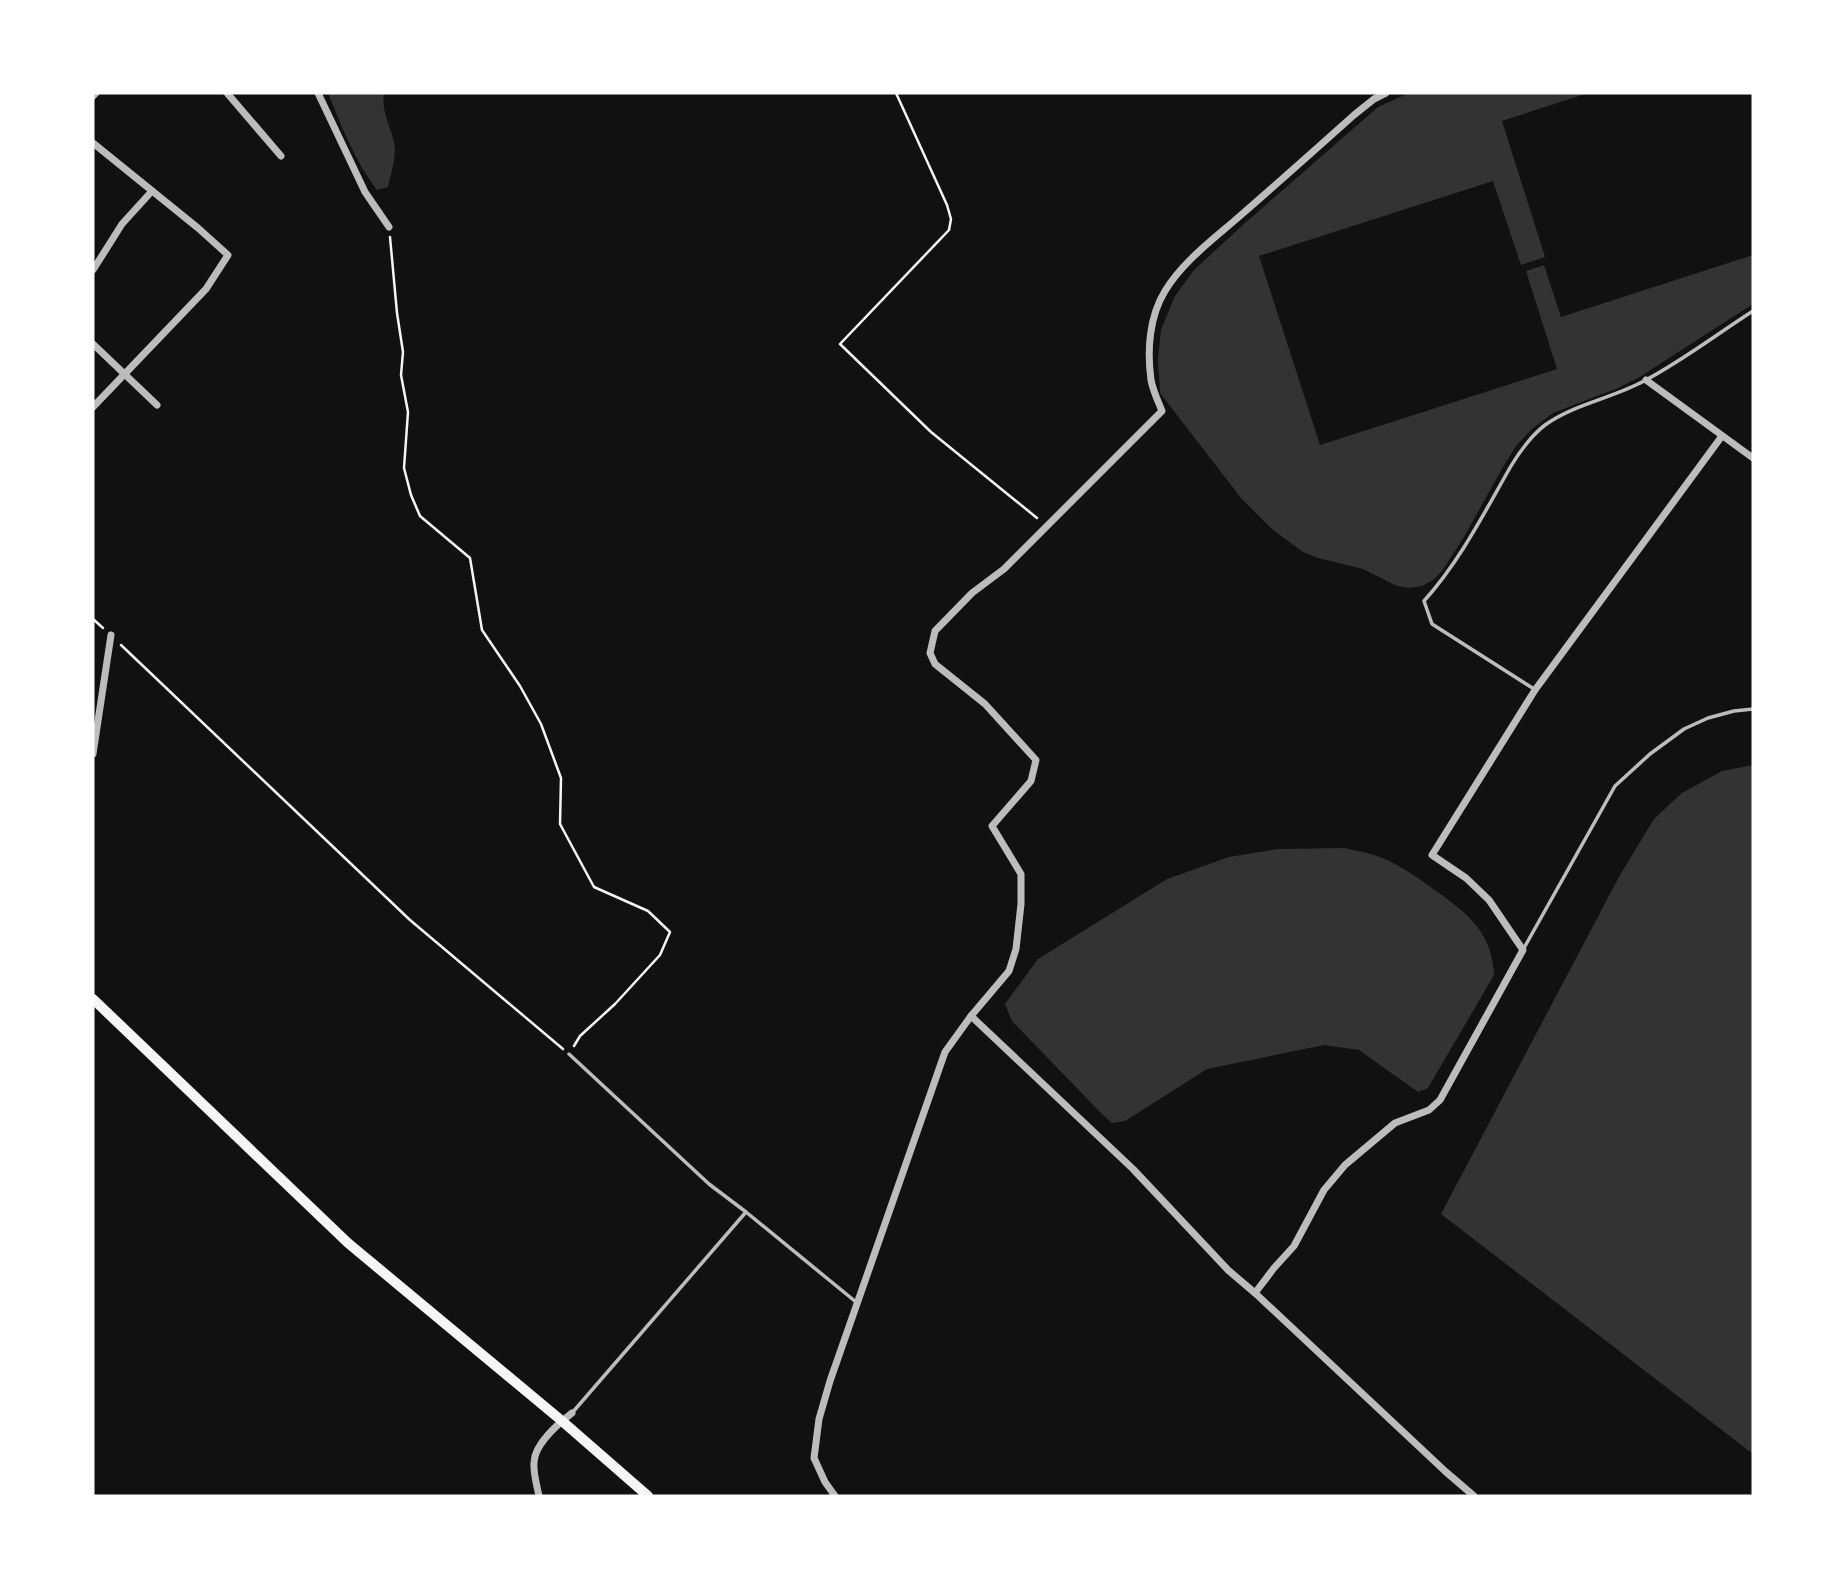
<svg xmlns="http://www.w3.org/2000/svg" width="1846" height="1589" font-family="'DM Sans',sans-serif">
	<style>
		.water { fill: #333 }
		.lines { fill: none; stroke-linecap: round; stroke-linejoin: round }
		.path { stroke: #f5f5f5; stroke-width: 2.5 }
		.service { stroke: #bcbcbc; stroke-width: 3.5 }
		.minor { stroke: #bcbcbc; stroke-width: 7 }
		.secondary { stroke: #f5f5f5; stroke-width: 10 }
	</style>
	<rect width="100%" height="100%" fill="#111"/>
	<g class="water">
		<path d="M328,93H384C381,111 390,125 394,142C397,156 391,173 388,187L377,190C354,160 342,127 328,93Z"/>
		<path d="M1409,93H1588L1502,121L1545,257L1521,265L1493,181L1259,256L1320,445L1557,369L1526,271L1544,265L1561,317L1753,255V304L1638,378L1618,388L1553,413L1532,429L1516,446L1503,467L1464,537L1442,571L1433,580L1422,586L1409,588L1397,586L1363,569L1318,558L1303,552L1273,530L1241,498L1160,393L1158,359L1161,330L1175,296L1194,270L1245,223L1378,107Z"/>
		<path d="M1753,765V1454L1441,1214L1620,875L1654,819L1682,793L1722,771Z"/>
		<path d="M1345,848C1355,851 1367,852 1377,856C1395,862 1414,875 1429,886C1464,911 1492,929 1494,975L1428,1088L1418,1092L1359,1050L1324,1045L1207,1069L1125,1121L1112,1123L1101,1113L1012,1021L1005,1004L1038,959L1167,879L1229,857L1279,849Z"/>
	</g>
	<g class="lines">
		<g class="path">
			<path d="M896,93L947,205L951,219L949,230L840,344L931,432L1037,518"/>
			<path d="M390,237L397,313L403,352L401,375L408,412L404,468L411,495L420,516L470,558L482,630L520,686L541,724L561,778L560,824L594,887L648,911L670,932L660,955L615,1004L580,1036L574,1046"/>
			<path d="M93,619L103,628"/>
			<path d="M121,645L410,920L563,1049"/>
		</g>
		<g class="service">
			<path d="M1534,689L1432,624L1424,601C1460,561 1484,513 1511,466C1520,451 1531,436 1545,425C1574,404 1613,398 1644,381C1682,361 1717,334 1753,311"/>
			<path d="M1524,948L1615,786L1650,754L1684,729L1708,718L1734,711L1753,709"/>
			<path d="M569,1054L709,1184L746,1212L856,1302"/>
			<path d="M572,1413L746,1212"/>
		</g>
		<g class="minor">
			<path d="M227,93L281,156"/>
			<path d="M318,93L365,192L389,227"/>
			<path d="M93,96L96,93"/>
			<path d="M93,143L198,228L228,255L206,289L93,407"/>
			<path d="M93,270L122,224L152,191"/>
			<path d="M93,344L157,405"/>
			<path d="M1646,380L1753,458"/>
			<path d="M93,754L111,635"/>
			<path d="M971,1016L1133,1169L1228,1270L1255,1293L1446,1472L1474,1496"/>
			<path d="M1255,1293L1274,1268L1294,1246L1324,1190L1345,1165L1395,1123L1429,1110L1440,1100L1523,950L1489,900L1466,878L1432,855L1535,690L1722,436"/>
			<path d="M539,1496C537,1486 533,1473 534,1462C535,1443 558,1424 572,1413"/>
			<path d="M835,1496L825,1482L814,1458L819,1419L830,1381L945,1052L971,1016L1009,971L1016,949L1021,904V874L992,826L1031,781L1036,760L985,704L935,664L930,653L935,631L972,593L1004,569L1162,411C1158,401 1153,391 1151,380C1147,351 1149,317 1165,291C1183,261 1215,238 1241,215C1279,182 1316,149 1354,115L1374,99L1386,93"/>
		</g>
		<path class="secondary" d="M93,999L348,1243L562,1421L648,1496"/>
	</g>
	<rect width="1846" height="1589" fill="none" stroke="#ffffff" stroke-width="189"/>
</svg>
